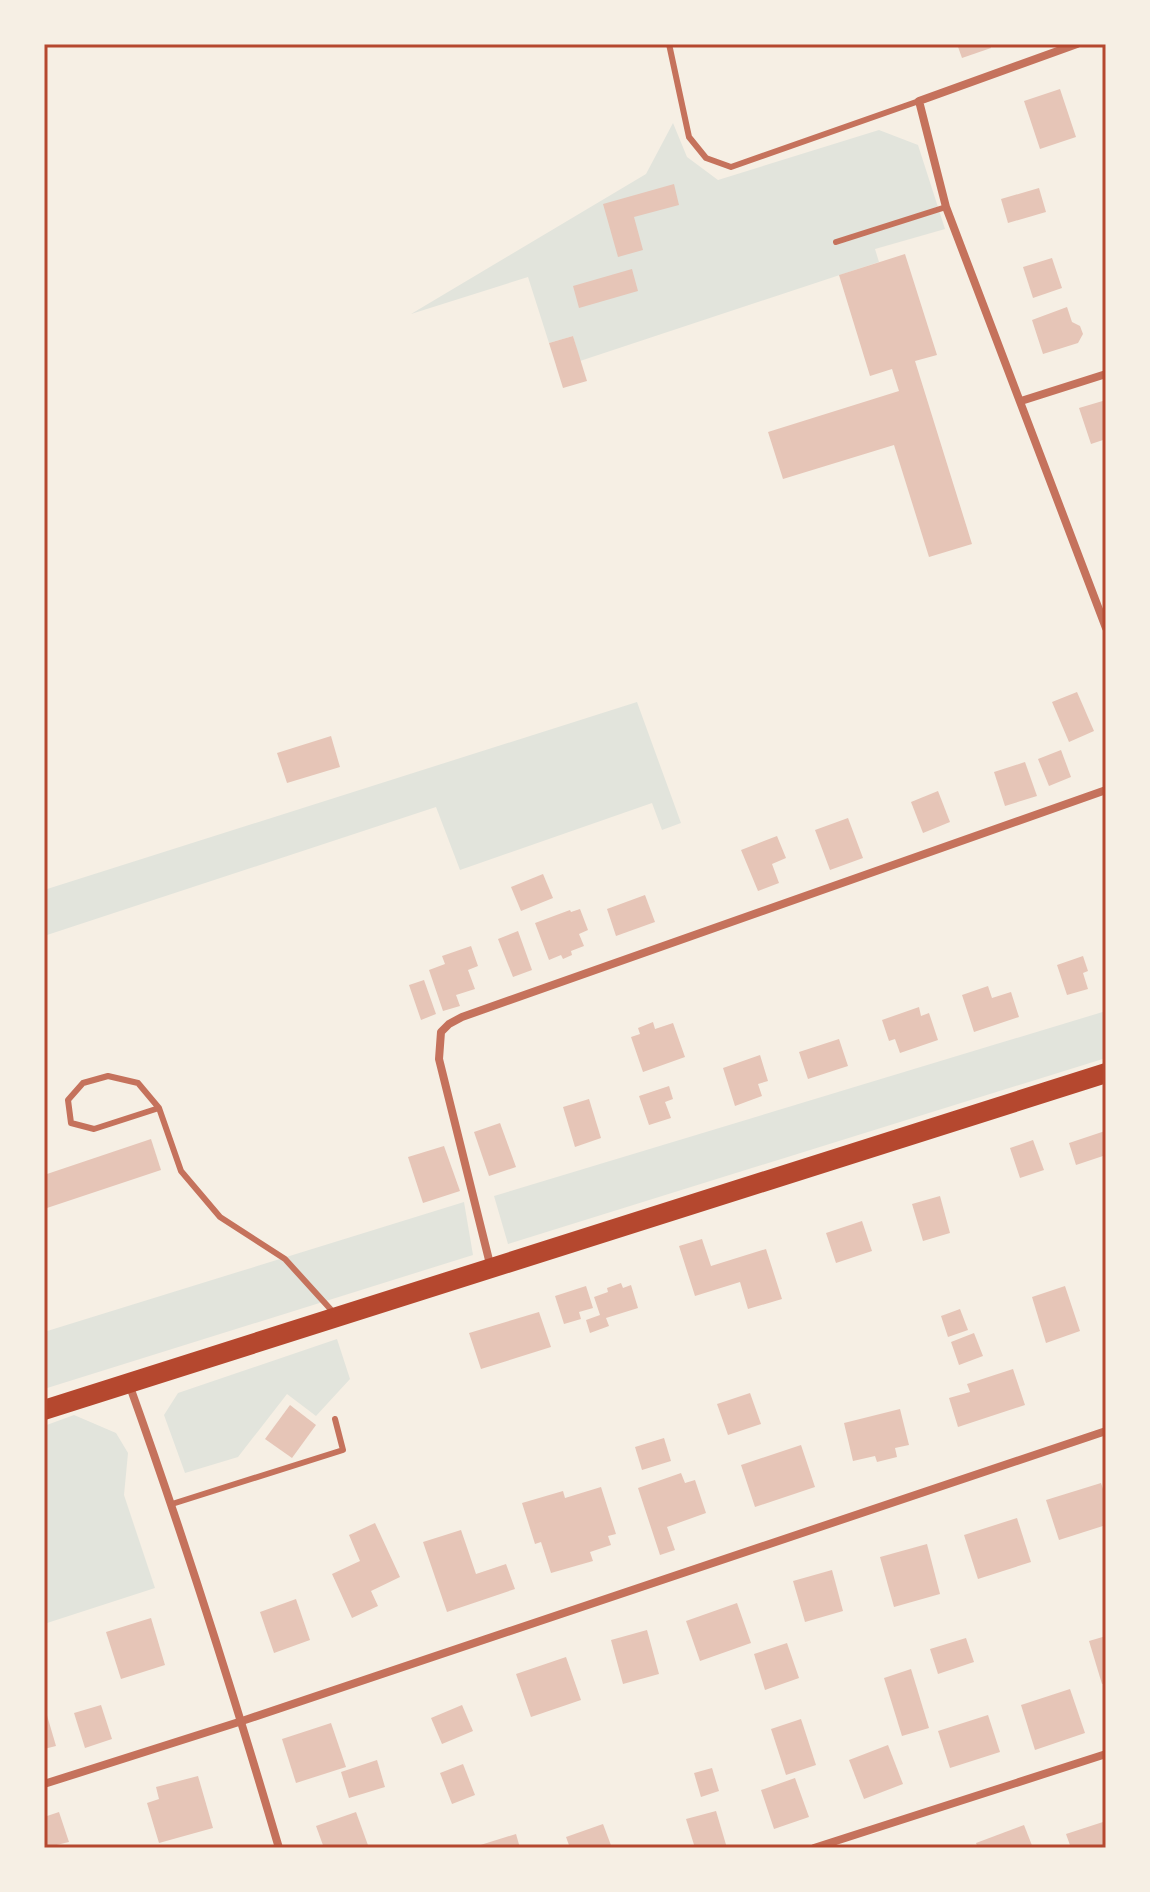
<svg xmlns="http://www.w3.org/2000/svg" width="1150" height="1892" font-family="'Noto Sans',sans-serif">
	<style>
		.green { fill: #e2e4dc }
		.building { fill: #e6c5b7 }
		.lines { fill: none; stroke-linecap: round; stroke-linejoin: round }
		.service { stroke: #c5725c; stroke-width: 6 }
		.minor { stroke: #c5725c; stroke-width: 8 }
		.primary { stroke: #b5482f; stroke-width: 20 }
		.neatline { fill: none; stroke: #b5482f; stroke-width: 3 }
	</style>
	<rect width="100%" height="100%" fill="#f6efe4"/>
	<g class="green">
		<path d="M673,123L687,157L718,180L879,130L918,145L945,229L875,249L879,262L580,361L573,336L549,343L528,277L411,314L646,174Z"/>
		<path d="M637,702L681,823L662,830L652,803L460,870L436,807L44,936V890Z"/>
		<path d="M1106,1011V1058L508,1244L494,1196Z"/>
		<path d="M464,1202L473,1255L44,1389V1332Z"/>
		<path d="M337,1339L350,1379L316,1416L287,1394L238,1457L185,1473L164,1415L178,1393Z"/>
		<path d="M74,1415L116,1433L128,1453L124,1495L155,1588L44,1624V1426Z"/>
	</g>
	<g class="building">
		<path d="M957,44H990L991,48L962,58Z"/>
		<path d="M1060,89L1076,137L1040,149L1024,101Z"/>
		<path d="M674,184L679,205L634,217L643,250L618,257L603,204Z"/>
		<path d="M1039,188L1046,212L1008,223L1001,199Z"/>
		<path d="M905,254L937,355L915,361L972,544L929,557L894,445L783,479L768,432L899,391L892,369L870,376L839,275Z"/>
		<path d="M1052,258L1062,288L1033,298L1023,267Z"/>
		<path d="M632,269L638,291L579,308L573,286Z"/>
		<path d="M1067,307L1072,322L1080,326L1083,334L1078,343L1043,354L1032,320Z"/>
		<path d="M573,336L587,381L563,388L549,343Z"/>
		<path d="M1106,400V439L1091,444L1079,408Z"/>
		<path d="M1077,692L1094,731L1069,742L1052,702Z"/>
		<path d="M331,736L340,767L287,783L277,753Z"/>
		<path d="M1061,750L1071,777L1049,786L1038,759Z"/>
		<path d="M1025,762L1037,796L1005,806L994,772Z"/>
		<path d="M938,791L950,822L923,833L911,802Z"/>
		<path d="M848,818L863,858L830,870L815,830Z"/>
		<path d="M777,836L786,858L772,864L779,883L758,891L741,850Z"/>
		<path d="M543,874L553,898L521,911L511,887Z"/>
		<path d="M645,895L655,922L616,936L607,909Z"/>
		<path d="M580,909L588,930L579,934L584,946L571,951L572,955L563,959L561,955L549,960L535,923L570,910L571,912Z"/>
		<path d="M518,931L532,970L513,977L498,939Z"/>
		<path d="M471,946L478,966L468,970L475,989L456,995L460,1006L443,1011L429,970L445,964L442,956Z"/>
		<path d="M1083,956L1088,971L1083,973L1088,989L1067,995L1057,965Z"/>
		<path d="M424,980L436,1014L421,1020L409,985Z"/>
		<path d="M988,986L992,998L1011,992L1019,1017L974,1032L962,995Z"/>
		<path d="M919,1007L921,1016L929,1013L938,1040L900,1053L895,1039L889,1041L882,1020Z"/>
		<path d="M653,1022L655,1029L673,1023L685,1057L643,1072L631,1037L640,1034L638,1028Z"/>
		<path d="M839,1039L848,1066L808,1079L799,1052Z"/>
		<path d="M760,1055L768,1081L758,1084L762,1096L735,1106L723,1068Z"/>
		<path d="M669,1086L673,1099L665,1102L671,1118L649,1125L639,1096Z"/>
		<path d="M589,1099L601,1138L575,1147L563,1107Z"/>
		<path d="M500,1123L516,1167L489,1176L474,1132Z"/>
		<path d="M1105,1131L1106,1155L1076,1165L1069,1143Z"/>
		<path d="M151,1139L161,1170L47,1208L44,1199V1175Z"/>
		<path d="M1033,1140L1044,1170L1020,1178L1010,1148Z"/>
		<path d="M444,1146L460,1191L423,1203L408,1157Z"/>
		<path d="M940,1196L950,1233L923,1241L912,1204Z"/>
		<path d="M862,1221L872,1251L836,1263L826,1233Z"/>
		<path d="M702,1239L711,1266L766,1249L782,1299L748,1309L740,1282L695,1296L679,1246Z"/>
		<path d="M621,1283L623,1288L631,1285L638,1308L606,1318L609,1326L590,1333L586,1320L600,1315L594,1297L608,1292L607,1288Z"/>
		<path d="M586,1286L593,1308L579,1312L581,1319L564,1324L555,1296Z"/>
		<path d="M1065,1286L1080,1331L1046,1343L1032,1297Z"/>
		<path d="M960,1309L968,1330L948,1337L941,1316Z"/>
		<path d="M539,1312L551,1347L481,1369L469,1333Z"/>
		<path d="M974,1333L983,1356L959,1365L951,1342Z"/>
		<path d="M1013,1369L1025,1405L958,1427L949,1398L970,1392L967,1384Z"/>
		<path d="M750,1393L761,1424L728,1435L717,1404Z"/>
		<path d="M290,1405L316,1425L292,1458L265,1439Z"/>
		<path d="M900,1409L909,1445L895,1448L897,1457L877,1462L875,1456L853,1461L844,1423Z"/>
		<path d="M664,1438L671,1461L642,1470L635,1447Z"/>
		<path d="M801,1445L815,1487L755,1507L741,1465Z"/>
		<path d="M681,1473L685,1483L695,1480L706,1513L667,1527L675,1550L660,1555L638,1488Z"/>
		<path d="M1101,1483L1106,1498V1525L1059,1540L1046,1500Z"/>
		<path d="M601,1487L616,1534L608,1536L611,1545L590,1552L593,1561L551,1573L541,1542L535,1544L522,1503L563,1491L565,1498Z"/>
		<path d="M1017,1518L1031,1562L978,1579L964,1535Z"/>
		<path d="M375,1523L400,1577L371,1591L378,1606L352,1618L332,1574L360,1561L349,1535Z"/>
		<path d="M461,1530L476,1574L506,1564L515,1589L447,1612L423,1542Z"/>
		<path d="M927,1544L940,1594L894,1607L880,1557Z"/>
		<path d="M832,1570L843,1611L805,1622L793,1581Z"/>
		<path d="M296,1599L310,1640L274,1653L260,1612Z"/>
		<path d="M737,1603L751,1643L700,1661L686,1621Z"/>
		<path d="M151,1618L165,1665L121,1679L106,1632Z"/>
		<path d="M647,1630L659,1674L623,1684L611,1640Z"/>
		<path d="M1106,1636V1683L1102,1684L1089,1641Z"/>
		<path d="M966,1638L974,1662L938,1674L930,1649Z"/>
		<path d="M787,1643L799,1678L765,1690L754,1654Z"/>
		<path d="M566,1657L581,1700L531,1717L516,1674Z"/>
		<path d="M911,1669L929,1728L902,1736L884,1678Z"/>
		<path d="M1070,1689L1085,1733L1035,1750L1021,1705Z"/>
		<path d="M44,1705L56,1746L44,1749Z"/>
		<path d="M101,1705L112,1739L85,1748L74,1713Z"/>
		<path d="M462,1705L473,1731L442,1744L431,1718Z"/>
		<path d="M988,1715L1000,1752L950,1768L938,1731Z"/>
		<path d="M801,1719L816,1765L786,1775L771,1729Z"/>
		<path d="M331,1723L346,1767L296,1783L282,1739Z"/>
		<path d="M888,1745L903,1784L864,1799L849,1760Z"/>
		<path d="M377,1760L385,1787L349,1798L341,1772Z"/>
		<path d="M463,1764L475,1795L452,1804L440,1773Z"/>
		<path d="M712,1768L719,1791L701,1797L694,1773Z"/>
		<path d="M198,1776L213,1828L159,1843L147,1803L159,1799L156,1787Z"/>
		<path d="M795,1778L809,1817L774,1829L761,1790Z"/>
		<path d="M716,1811L727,1848H695L686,1819Z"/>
		<path d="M59,1812L69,1842L44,1848V1817Z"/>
		<path d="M356,1812L369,1848H324L316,1826Z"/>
		<path d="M1106,1821V1848H1071L1066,1834Z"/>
		<path d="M603,1824L612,1848H570L566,1837Z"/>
		<path d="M1024,1825L1033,1848H978L976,1843Z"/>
		<path d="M516,1834L520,1848H474V1847Z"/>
	</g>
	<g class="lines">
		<g class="service">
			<path d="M669,44L689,137L706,158L731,167L919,101"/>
			<path d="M836,242L946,207"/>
			<path d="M159,1108L94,1129L71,1123L68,1100L83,1083L108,1076L138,1083L159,1108L181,1171L220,1217L285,1259L334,1313"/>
			<path d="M172,1504L343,1450L335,1419"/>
		</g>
		<g class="minor">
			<path d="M1077,44L919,101L946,207L1106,628"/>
			<path d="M1021,401L1106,374"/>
			<path d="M491,1268L439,1059L441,1032L449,1024L462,1017L1106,790"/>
			<path d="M129,1384C184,1537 233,1692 279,1848"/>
			<path d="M44,1784L242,1721L1106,1431"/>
			<path d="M814,1848L1106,1754"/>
		</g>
		<path class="primary" d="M44,1410L1106,1073"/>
	</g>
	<rect width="1150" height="1892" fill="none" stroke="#f6efe4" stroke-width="92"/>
	<rect x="46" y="46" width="1058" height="1800" class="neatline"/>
</svg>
